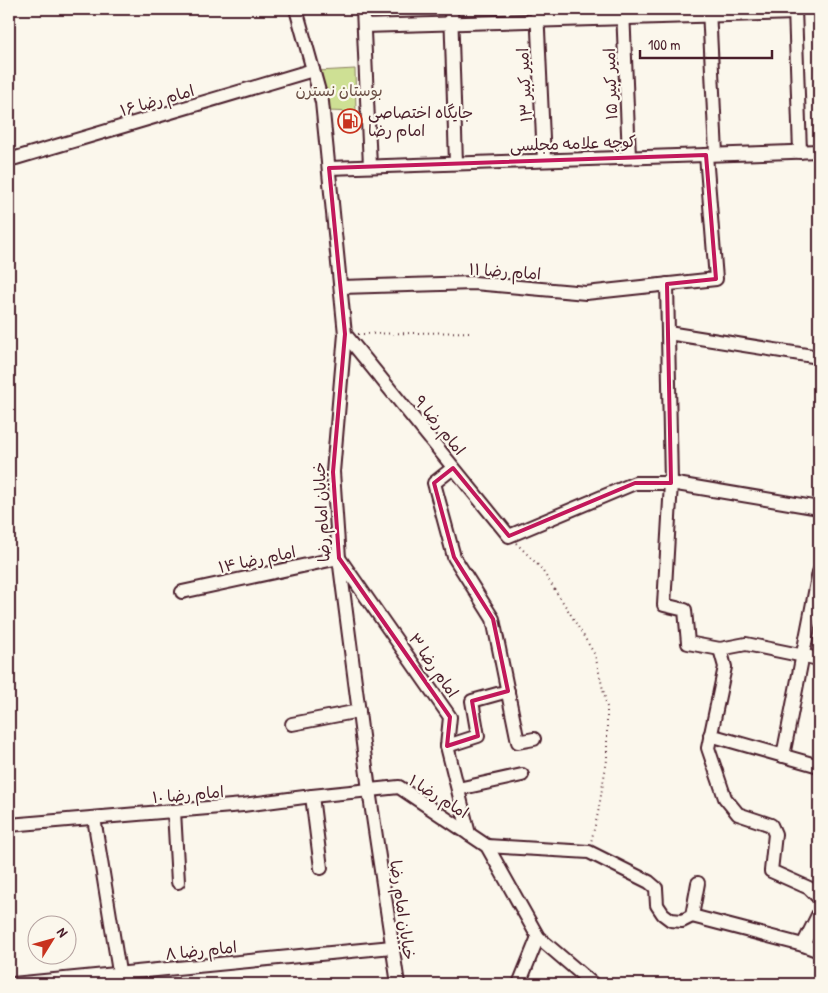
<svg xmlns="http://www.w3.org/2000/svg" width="828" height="993" font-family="'Patrick Hand','Playpen Sans Arabic',sans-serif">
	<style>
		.green { fill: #cee094; stroke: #8c8060 }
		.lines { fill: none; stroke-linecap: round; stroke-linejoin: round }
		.minor-casing { stroke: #4a1f2b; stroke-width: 16 }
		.path { stroke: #4a1f2b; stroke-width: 2; stroke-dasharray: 1 4; stroke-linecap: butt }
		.minor { stroke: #fbf7ec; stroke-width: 12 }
		.marked { fill: none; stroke: #c2185b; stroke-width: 4; stroke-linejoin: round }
		.labels { text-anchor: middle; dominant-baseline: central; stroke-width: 4.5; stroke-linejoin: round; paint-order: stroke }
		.street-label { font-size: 16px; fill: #4a1f2b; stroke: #fbf7ec }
		.park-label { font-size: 16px; fill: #6b4f45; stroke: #fbf7ec }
		.poi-label { font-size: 16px; fill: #4a1f2b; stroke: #fbf7ec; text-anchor: start }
	</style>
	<rect width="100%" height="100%" fill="#fbf7ec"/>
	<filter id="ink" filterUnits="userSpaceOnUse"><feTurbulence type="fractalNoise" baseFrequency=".02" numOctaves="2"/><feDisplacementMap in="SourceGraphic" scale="10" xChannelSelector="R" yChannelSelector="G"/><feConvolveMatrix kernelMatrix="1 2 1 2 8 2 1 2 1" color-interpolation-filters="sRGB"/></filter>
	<g filter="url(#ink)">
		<path class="green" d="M355,69L356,112L327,111L318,71Z"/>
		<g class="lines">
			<g class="minor-casing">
				<g id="minor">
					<path d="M296,9L322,102L345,334L333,472L339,558L369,790L398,984"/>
					<path d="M363,9L370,166"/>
					<path d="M451,9L456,163"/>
					<path d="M537,9L544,160"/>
					<path d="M623,9L629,157"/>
					<path d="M709,9L716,154"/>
					<path d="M795,9L800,152"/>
					<path d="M364,26L795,13"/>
					<path d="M9,160L313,70"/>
					<path d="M329,168L819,151"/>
					<path d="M667,284L671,483L664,605L685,610L688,643L720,649L746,644L819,659"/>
					<path d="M341,287L474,283L586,293L716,279L706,155"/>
					<path d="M668,333L819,357"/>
					<path d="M345,334L509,536L635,483H671L819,508"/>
					<path d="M453,468L434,483L454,557L493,619L518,742L534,739"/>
					<path d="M182,592L339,558L450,717L447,746L469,834"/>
					<path d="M720,649L725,667L708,748L725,798L738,814L771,825L775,834L771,871L809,888L819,898"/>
					<path d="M292,724L359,711"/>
					<path d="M710,735L819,766"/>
					<path d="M447,746L478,736L472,701L508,691"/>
					<path d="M783,756L819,572"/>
					<path d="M458,789L522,775"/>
					<path d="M312,796L321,868"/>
					<path d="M174,811L178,882"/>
					<path d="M94,818L121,984"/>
					<path d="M9,825L243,805L312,796L399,787L487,846L538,937L593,984"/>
					<path d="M487,846L589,852L649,882L656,888L657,905L663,914L671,920L682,921L692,916L803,945L819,913"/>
					<path d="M692,916L698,883"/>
					<path d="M803,945L819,951"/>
					<path d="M13,984L392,947"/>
					<path d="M519,984L538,937"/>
				</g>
			</g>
			<g class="path">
				<path d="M358,334L473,332"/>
				<path d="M516,543L540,567L568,610L595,655L607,707V760L598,813L591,842"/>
			</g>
			<use href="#minor" class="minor"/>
		</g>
	</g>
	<path class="marked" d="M706,155L716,279L667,284L671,483H635L509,536L453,468L434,483L454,557L493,619L508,691L472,701L478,736L447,746L450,717L339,558L333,472L345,334L329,168Z"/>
	<defs>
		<g id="fuel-ring" transform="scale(1.25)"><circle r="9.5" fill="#fbf7ec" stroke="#c8321e" stroke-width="1.5"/><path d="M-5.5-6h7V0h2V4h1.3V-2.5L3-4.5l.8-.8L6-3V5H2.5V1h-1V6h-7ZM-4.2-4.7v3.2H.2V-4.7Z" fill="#c8321e"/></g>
	</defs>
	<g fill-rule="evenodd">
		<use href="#fuel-ring" x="350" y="121"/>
	</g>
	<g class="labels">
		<g class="street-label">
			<text transform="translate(610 84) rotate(-92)">امیر کبیر ۱۵</text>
			<text transform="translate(524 85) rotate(-93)">امیر کبیر ۱۳</text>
			<text transform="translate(157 100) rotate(-16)">امام رضا ۱۶</text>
			<text transform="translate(573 143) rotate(-2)">کوچه علامه مجلسی</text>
			<text transform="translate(505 271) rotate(4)">امام رضا ۱۱</text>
			<text transform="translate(440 425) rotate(51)">امام رضا ۹</text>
			<text transform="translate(321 512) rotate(-93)">خیابان امام رضا</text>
			<text transform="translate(257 559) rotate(-12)">امام رضا ۱۴</text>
			<text transform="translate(434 665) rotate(55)">امام رضا ۳</text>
			<text transform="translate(188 794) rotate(-5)">امام رضا ۱۰</text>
			<text transform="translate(439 796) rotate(32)">امام رضا ۱</text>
			<text transform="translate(403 910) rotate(82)">خیابان امام رضا</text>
			<text transform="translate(201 950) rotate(-6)">امام رضا ۸</text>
		</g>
		<g class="park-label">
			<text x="339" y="90">بوستان نسترن</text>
		</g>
		<g class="poi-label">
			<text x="368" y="112">جایگاه اختصاصی<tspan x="368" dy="18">امام رضا</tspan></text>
		</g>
	</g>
	<rect width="828" height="993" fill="none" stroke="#fbf7ec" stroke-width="30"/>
	<rect x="15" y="15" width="798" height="963" fill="none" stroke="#4a1f2b" stroke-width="2" filter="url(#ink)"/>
	<g transform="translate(52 940) rotate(53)"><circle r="24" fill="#fbf7ec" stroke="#b4a19f"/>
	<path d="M0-4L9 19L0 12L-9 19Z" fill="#c8321e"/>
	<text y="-8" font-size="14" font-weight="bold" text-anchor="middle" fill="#4a1f2b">N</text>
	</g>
	<path d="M640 50v8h132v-8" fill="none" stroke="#4a1f2b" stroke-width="2.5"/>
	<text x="648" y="50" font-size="15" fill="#4a1f2b" stroke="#fbf7ec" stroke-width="4" paint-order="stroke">100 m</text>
</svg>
